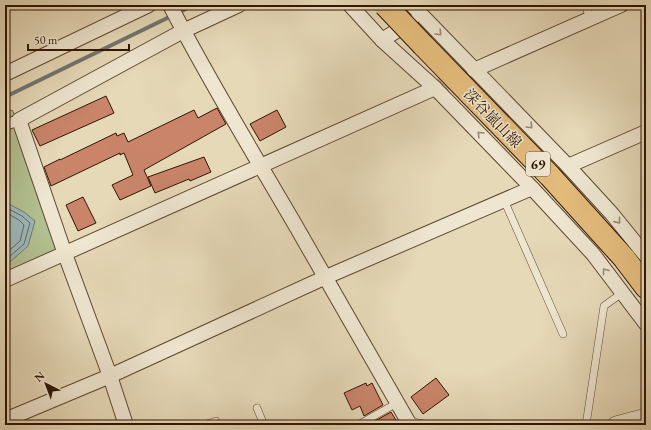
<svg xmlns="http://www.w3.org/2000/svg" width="651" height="430" font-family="'EB Garamond','Noto Serif JP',serif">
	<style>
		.green { fill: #b2c091; stroke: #716a48 }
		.water { fill: #9cb7ba; stroke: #717670 }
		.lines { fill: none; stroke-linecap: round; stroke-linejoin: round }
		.shore { stroke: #66665d; stroke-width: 1 }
		.stream { stroke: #717670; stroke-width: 4 }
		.building { fill: #c9846a; stroke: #301500 }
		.minor-tunnel { stroke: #c2b293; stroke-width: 14; stroke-dasharray: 14 7; stroke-linecap: butt }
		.service-casing { stroke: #5e462e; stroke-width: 8 }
		.pedestrian-casing { stroke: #5e462e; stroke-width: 12 }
		.minor-casing { stroke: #5e462e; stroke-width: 16 }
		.tertiary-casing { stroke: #5e462e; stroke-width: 18 }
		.primary-casing { stroke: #301500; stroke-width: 24 }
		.service { stroke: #efe6d1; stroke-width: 7 }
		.pedestrian { stroke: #efe6d1; stroke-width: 10 }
		.minor { stroke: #efe6d1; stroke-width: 14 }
		.tertiary { stroke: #efe6d1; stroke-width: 17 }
		.primary { stroke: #e3bc7c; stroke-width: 22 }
		.primary-bridge-casing { stroke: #301500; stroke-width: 24; stroke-linecap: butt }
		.primary-bridge { stroke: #e3bc7c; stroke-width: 22 }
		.oneway { stroke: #998873 }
		.labels { text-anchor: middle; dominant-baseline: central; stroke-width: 3; stroke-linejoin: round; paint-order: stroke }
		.shield { fill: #efe6d1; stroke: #69543f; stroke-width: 1 }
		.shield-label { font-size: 14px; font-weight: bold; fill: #301500 }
		.street-label { font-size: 15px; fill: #301500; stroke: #efe6d1 }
	</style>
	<rect width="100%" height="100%" fill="#e6d9b8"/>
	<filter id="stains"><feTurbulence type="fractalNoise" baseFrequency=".005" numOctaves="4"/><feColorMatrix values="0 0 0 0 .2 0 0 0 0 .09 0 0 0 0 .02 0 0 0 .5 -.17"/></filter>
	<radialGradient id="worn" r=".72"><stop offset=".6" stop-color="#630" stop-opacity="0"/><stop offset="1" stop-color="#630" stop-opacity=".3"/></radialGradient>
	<path class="green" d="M12,110L21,126L65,254L5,280V113Z"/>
	<path class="water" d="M5,202L24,212L35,221L28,246L11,261L5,263Z"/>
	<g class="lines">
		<g class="shore">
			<path d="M5,207L22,216L30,223L24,244L9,257L5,259"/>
			<path d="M5,212L19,220L24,225L20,241L5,254"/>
		</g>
		<path class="stream" d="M5,97L194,5"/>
	</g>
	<g class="building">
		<path d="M106,96L114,113L40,146L32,130Z"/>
		<path d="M217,108L226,124L144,170L151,186L120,200L112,185L133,175L124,153L120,155V153L51,186L44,167L60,159V160L116,133L117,136L124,133L128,142L194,110L198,118Z"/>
		<path d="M277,110L286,127L260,141L250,124Z"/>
		<path d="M204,157L211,172L190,181L189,179L155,193L148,177Z"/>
		<path d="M83,197L96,223L78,231L66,205Z"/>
		<path d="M436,378L449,395L423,414L411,397Z"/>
		<path d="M366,383L367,386L372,383L383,405L364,416L360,406L352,410L344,393Z"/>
		<path d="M391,412L399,425H368Z"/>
	</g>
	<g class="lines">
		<path class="minor-tunnel" d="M435,88L474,70"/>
		<g class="service-casing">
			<g id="service">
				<path d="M585,5L590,18"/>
				<path d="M504,200L563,334"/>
				<path d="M257,408L264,425"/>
				<path d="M408,421L429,425"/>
				<path d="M203,425L216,421L217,425"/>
				<path d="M358,425L397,403"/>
				<path d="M586,425L604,306L622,293"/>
			</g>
		</g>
		<g class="pedestrian-casing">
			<path id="pedestrian" d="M5,125L19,120"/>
		</g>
		<g class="minor-casing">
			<g id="minor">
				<path d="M170,5C209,81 254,154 297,228C335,294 372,359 410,425"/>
				<path d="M350,5L382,40L435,88L532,188L593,254L646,324"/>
				<path d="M412,5L568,166L612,214L646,256"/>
				<path d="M382,40L411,22"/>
				<path d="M474,70L621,5"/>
				<path d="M5,74L149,5"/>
				<path d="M568,166L646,132"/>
				<path d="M5,280L435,88"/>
				<path d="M5,420L110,376L326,277L532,188"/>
				<path d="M126,425L110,376L65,254L19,120L183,31L239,5"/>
			</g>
		</g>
		<g class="tertiary-casing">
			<path id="tertiary" d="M616,425L646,417"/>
		</g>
		<g class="primary-casing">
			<path id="primary" d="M423,45L550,176L624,258L646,287"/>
		</g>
		<use href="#service" class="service"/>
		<use href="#pedestrian" class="pedestrian"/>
		<use href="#minor" class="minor"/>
		<use href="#tertiary" class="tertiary"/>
		<use href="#primary" class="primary"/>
		<g class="primary-bridge-casing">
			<path id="primary-bridge" d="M385,5L423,45"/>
		</g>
		<use href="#primary-bridge" class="primary-bridge"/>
	</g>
	<defs><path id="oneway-chevron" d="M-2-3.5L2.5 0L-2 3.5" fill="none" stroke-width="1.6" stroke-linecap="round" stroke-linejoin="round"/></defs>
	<g class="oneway">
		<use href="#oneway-chevron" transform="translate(439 33) rotate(46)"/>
		<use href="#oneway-chevron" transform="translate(530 126) rotate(46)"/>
		<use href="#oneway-chevron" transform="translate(480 134) rotate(-134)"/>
		<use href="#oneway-chevron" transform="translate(618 221) rotate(51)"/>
		<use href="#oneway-chevron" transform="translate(605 271) rotate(-127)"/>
	</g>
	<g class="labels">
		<rect class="shield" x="526" y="152" width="24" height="24" rx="3"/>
		<g class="shield-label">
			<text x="538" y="164">69</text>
		</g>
		<g class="street-label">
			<text transform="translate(493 118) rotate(46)">深谷嵐山線</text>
		</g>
	</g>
	<rect width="651" height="430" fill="none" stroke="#e6d9b8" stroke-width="20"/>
	<rect x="6" y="6" width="639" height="418" fill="none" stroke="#301500" stroke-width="2"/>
	<rect x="10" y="10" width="631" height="410" fill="none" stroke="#301500"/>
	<g transform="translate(46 384) rotate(318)" stroke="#efe6d1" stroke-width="3" paint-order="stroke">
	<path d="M0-3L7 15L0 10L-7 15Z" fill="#301500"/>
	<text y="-6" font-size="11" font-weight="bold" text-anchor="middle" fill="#301500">N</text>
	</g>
	<path d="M28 44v6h101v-6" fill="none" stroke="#301500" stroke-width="2"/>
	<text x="34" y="44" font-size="12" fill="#301500" stroke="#efe6d1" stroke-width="3" paint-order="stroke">50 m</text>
	<rect width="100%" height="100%" filter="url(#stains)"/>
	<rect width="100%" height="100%" fill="url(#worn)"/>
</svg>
